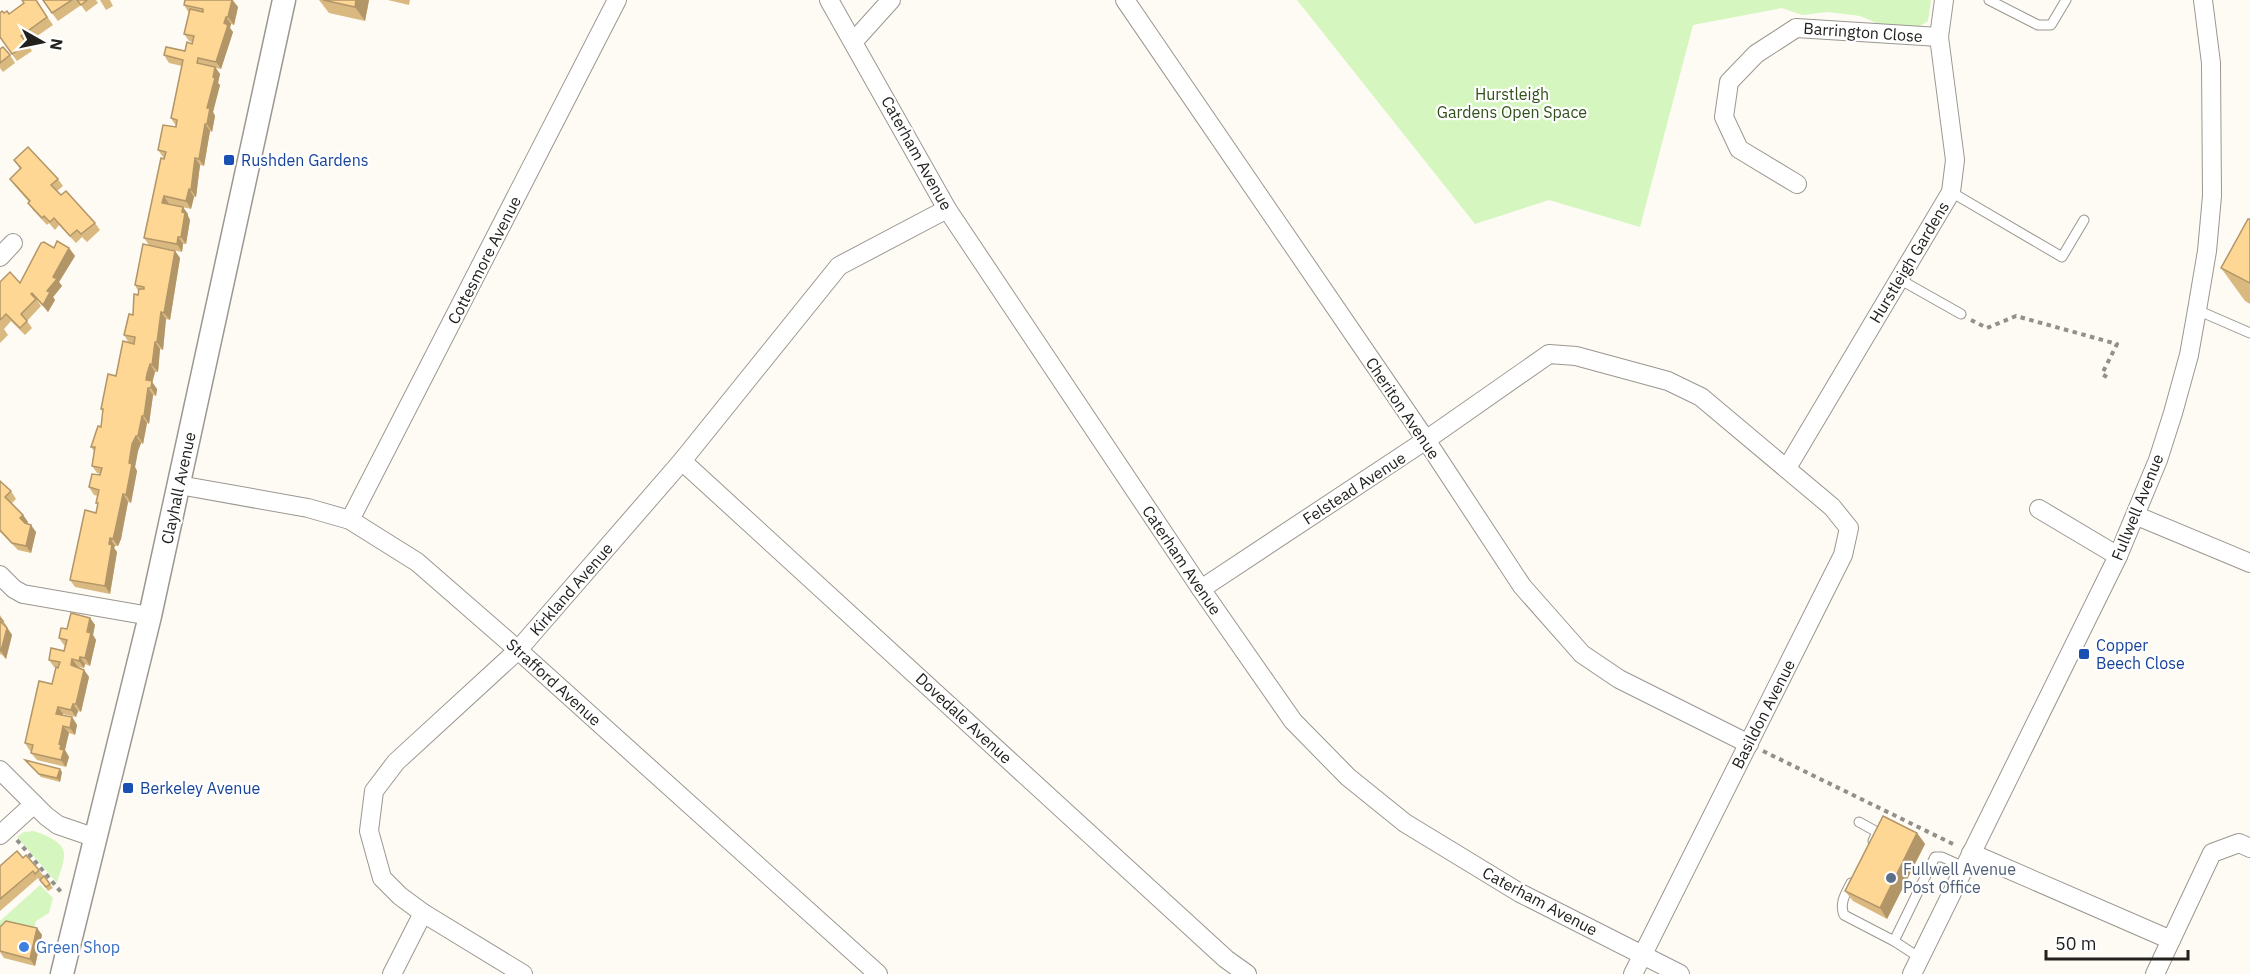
<svg xmlns="http://www.w3.org/2000/svg" width="2250" height="974" font-family="'IBM Plex Sans',sans-serif">
	<style>
		.green { fill: #d5f7bf }
		.lines { fill: none; stroke-linecap: round; stroke-linejoin: round }
		.service-casing { stroke: #9b9791; stroke-width: 11 }
		.minor-casing { stroke: #9b9791; stroke-width: 20 }
		.tertiary-casing { stroke: #9b9791; stroke-width: 25 }
		.path { stroke: #92908b; stroke-width: 4; stroke-dasharray: 4.5 4.5; stroke-linecap: butt }
		.service { stroke: #fff; stroke-width: 9 }
		.minor { stroke: #fff; stroke-width: 18 }
		.tertiary { stroke: #fff; stroke-width: 22 }
		.wall { fill: #dab980 }
		.shaded-wall { fill: #b29668 }
		.building { fill: #fed795; stroke: #b29668; stroke-width: 1.5 }
		.transit-dot { fill: #1a4fb4; stroke: #fff; stroke-width: 2 }
		.service-dot { fill: #5c6f8a; stroke: #fff; stroke-width: 2 }
		.shop-dot { fill: #3f7fe0; stroke: #fff; stroke-width: 2 }
		.labels { text-anchor: middle; dominant-baseline: central; stroke-width: 4.5; stroke-linejoin: round; paint-order: stroke }
		.street-label { font-size: 16px; fill: #22211e; stroke: #fff }
		.park-label { font-size: 16px; fill: #32501a; stroke: #fff }
		.transit-label { font-size: 16px; fill: #164399; stroke: #fff; text-anchor: start }
		.service-label { font-size: 16px; fill: #4e5e75; stroke: #fff; text-anchor: start }
		.shop-label { font-size: 16px; fill: #366cbe; stroke: #fff; text-anchor: start }
	</style>
	<rect width="100%" height="100%" fill="#fefaf4"/>
	<g class="green">
		<path d="M1297,0H1931L1928,21L1917,28L1884,26L1860,16L1828,12L1802,15L1782,8L1693,25L1640,227L1549,200L1475,224Z"/>
		<path d="M33,831C43,834 63,841 64,853C65,862 59,874 57,883L17,837L24,832Z"/>
		<path d="M40,885L53,898L49,913L36,921L33,933L0,932V921Z"/>
	</g>
	<g class="lines">
		<g class="service-casing">
			<g id="service">
				<path d="M1989,0L2038,25H2051L2066,0"/>
				<path d="M1951,192L2062,257L2084,220"/>
				<path d="M1899,279L1961,314"/>
				<path d="M2197,310L2250,333"/>
				<path d="M1859,822L1877,832L1873,841"/>
				<path d="M1851,883C1846,893 1839,903 1844,915L1894,941L1920,958"/>
				<path d="M1894,941L1935,857H1942L1964,867"/>
			</g>
		</g>
		<g class="minor-casing">
			<g id="minor">
				<path d="M829,0L947,209L1201,589L1293,721L1348,777L1405,823L1520,893L1680,974"/>
				<path d="M1125,0L1426,440L1522,586L1582,654L1619,679L1749,744"/>
				<path d="M854,41L891,0"/>
				<path d="M1797,184L1739,149L1724,117L1729,82L1756,54L1796,28L1939,37"/>
				<path d="M0,257L13,243"/>
				<path d="M682,461L1226,959L1247,974"/>
				<path d="M1787,468L1951,192L1955,160L1939,37L1944,0"/>
				<path d="M179,485L308,508L350,520L417,562L518,650L878,974"/>
				<path d="M2039,509L2118,556"/>
				<path d="M2137,516L2250,563"/>
				<path d="M350,520L617,0"/>
				<path d="M0,575L14,589L23,594L150,616"/>
				<path d="M1201,589L1426,440L1549,354L1576,356L1668,381L1701,397L1832,507L1849,528L1843,555L1633,974"/>
				<path d="M0,770L46,816L58,825L96,838"/>
				<path d="M0,835L34,804"/>
				<path d="M1971,853L2171,940L2212,853L2239,843L2250,848"/>
				<path d="M392,974L423,913"/>
				<path d="M523,974L423,913L400,896L382,878L369,831L374,791L396,762L518,650L682,461L839,266L947,209"/>
				<path d="M1912,974L2118,556L2158,460L2173,413L2189,355L2197,310L2207,251L2212,196L2211,63L2203,0"/>
				<path d="M2155,974L2171,940"/>
			</g>
		</g>
		<g class="tertiary-casing">
			<path id="tertiary" d="M62,974L150,616L284,0"/>
		</g>
		<g class="path">
			<path d="M1971,320L1987,328L2016,316L2117,344L2102,374L2110,379"/>
			<path d="M1763,751L1955,845"/>
			<path d="M17,840L61,892"/>
		</g>
		<use href="#service" class="service"/>
		<use href="#minor" class="minor"/>
		<use href="#tertiary" class="tertiary"/>
	</g>
	<g class="wall">
		<path d="M36,0L53,25L27,43L32,51L17,61L0,38L4,13L9,14Z"/>
		<path d="M42,0H96L98,3L86,12L81,5L58,21Z"/>
		<path d="M100,0H110L113,6L106,10Z"/>
		<path d="M233,0L238,7L234,25L231,24L230,28L233,32L221,69L216,68L220,74L218,83L220,85L213,112L215,116L212,132L210,131L204,166L200,165L196,197H194L191,209L169,204L188,214V216L190,220L186,244H183L182,252L149,245L144,238L164,158L163,157L158,150L176,127V126L171,118L182,66L169,63L164,55L185,51L192,44V42L189,41L184,34L189,13L184,5Z"/>
		<path d="M319,0H369L365,21L329,13Z"/>
		<path d="M388,0H410L409,5Z"/>
		<path d="M0,49L10,55L15,63L3,72L0,68Z"/>
		<path d="M14,160L58,179L63,186L57,191L61,195L95,223L100,230L87,242L82,237L76,243L59,225L55,230L49,223L47,225L33,210L28,203L29,202L15,186L10,179L20,169Z"/>
		<path d="M2250,219V304L2245,301L2221,268Z"/>
		<path d="M54,248H69L75,256L59,282L62,286L53,297L55,300L48,312L37,300L41,306L27,321L32,328L25,335L11,321L4,329L8,335L0,343V282L20,283Z"/>
		<path d="M175,251L180,258L170,320L166,319L163,350L160,349L158,372H155L153,381L152,382L157,389L156,396L153,395L149,424L147,423L143,444L141,443L138,451L135,467L137,471L131,503L128,502L121,539L118,546H115L114,548L117,552L110,594L75,587L70,580L96,513L98,505L96,503L98,496L94,495L89,487L100,475L101,474L97,473L92,466L94,451L91,447L101,427L103,412L101,409L129,343L124,335L133,315L138,295V291L135,285Z"/>
		<path d="M0,481L11,491L16,499L12,503L23,515L28,522L26,524L36,532L31,553L18,550L0,532Z"/>
		<path d="M0,615L12,635L6,659L1,654L0,655Z"/>
		<path d="M90,618L95,625L93,635L96,640L90,666L85,664L84,668L78,667L84,670L89,677L81,712L78,711L76,717L63,714V715L72,717L77,725L75,735L69,733L66,743L65,750L69,757L66,767L37,760L31,753L32,751H30L25,743L52,684L56,668L54,667L49,660L64,651L65,646L64,645L59,638L67,629Z"/>
		<path d="M25,760L62,772L60,782L41,777Z"/>
		<path d="M1917,833L1925,844L1887,919L1853,901L1845,891Z"/>
		<path d="M23,858L39,870L53,888L48,891L38,878L0,911V866Z"/>
		<path d="M0,927L37,928L42,935L35,966L4,958L0,952Z"/>
	</g>
	<g class="shaded-wall">
		<path d="M232,0L238,7L234,25L228,17Z"/>
		<path d="M356,0H369L365,21L355,7Z"/>
		<path d="M226,17L231,24L230,28L233,32L221,69L216,62Z"/>
		<path d="M215,67L220,74L218,83L220,85L213,112L215,116L212,132L207,124V108Z"/>
		<path d="M205,124L210,131L204,166L199,159Z"/>
		<path d="M195,158L200,165L196,197L191,190Z"/>
		<path d="M189,189L194,197L191,209L186,201Z"/>
		<path d="M164,196L169,204L162,203Z"/>
		<path d="M183,207L188,214V216L190,220L186,244L181,237Z"/>
		<path d="M178,237L183,244L182,252L177,244Z"/>
		<path d="M69,248L75,256L59,282L62,286L53,297L55,300L48,312L43,305L47,291L53,277Z"/>
		<path d="M175,251L180,258L170,320L164,313Z"/>
		<path d="M161,312L166,319L163,350L157,342Z"/>
		<path d="M155,342L160,349L158,372L152,365Z"/>
		<path d="M150,364L155,372L152,382L157,389L156,396L146,380Z"/>
		<path d="M148,388L153,395L149,424L144,416Z"/>
		<path d="M142,416L147,423L143,444L138,436Z"/>
		<path d="M136,436L141,443L138,451L135,467L137,471L131,503L126,495L129,463L132,444Z"/>
		<path d="M123,494L128,502L121,539L118,546L113,539Z"/>
		<path d="M23,515L28,522L25,526L20,518Z"/>
		<path d="M31,525L36,532L31,553L26,546Z"/>
		<path d="M110,538L115,546L114,548L117,552L110,594L105,586Z"/>
		<path d="M90,618L95,625L93,635L96,640L90,666L85,658L87,632Z"/>
		<path d="M7,628L12,635L6,659L1,651Z"/>
		<path d="M80,657L85,664L84,668L79,661Z"/>
		<path d="M72,659L78,667L76,672L71,665Z"/>
		<path d="M84,670L89,677L81,712L76,704Z"/>
		<path d="M73,704L78,711L76,717L71,710Z"/>
		<path d="M58,707L63,714L61,721L56,714Z"/>
		<path d="M72,717L77,725L75,735L70,728Z"/>
		<path d="M63,726L69,733L65,750L69,757L66,767L61,760L59,744Z"/>
		<path d="M60,769L62,772L60,782L57,778Z"/>
		<path d="M1917,833L1925,844L1887,919L1880,908Z"/>
		<path d="M37,928L42,935L35,966L30,959Z"/>
	</g>
	<g class="building">
		<path d="M22,0H36L47,17L21,36L27,43L12,54L0,37V13L2,11L4,13L7,11L9,14L24,3Z"/>
		<path d="M43,0H72L52,13Z"/>
		<path d="M77,0H87L81,5Z"/>
		<path d="M185,0H232L228,17H226L224,23L228,25L216,62L198,58L197,63L215,67L213,77L215,78L207,108H210L207,124H205L199,159L195,158L191,190L189,189L186,201L164,196L162,203L183,207L182,212L185,213L181,237H178L177,244L144,238L161,158L164,159L166,152L158,150L163,125L176,127L177,120L171,118L183,60L164,55L166,47L185,51L187,42L192,44L194,36L184,34L190,9L203,12V9L184,5Z"/>
		<path d="M323,0H356L355,7Z"/>
		<path d="M3,47L10,55L0,63V49Z"/>
		<path d="M28,147L58,179L51,185L61,195L66,191L95,223L81,234L77,230L70,236L54,218L50,222L44,216L42,218L28,203L30,201L10,179L21,168L14,160Z"/>
		<path d="M2248,219H2250V283L2221,268Z"/>
		<path d="M57,241L69,248L53,277L57,279L47,291L50,292L43,305L32,293L31,294L36,299L21,314L27,321L20,328L6,314L0,320V282L10,272L20,283L41,243L44,242L54,248Z"/>
		<path d="M143,244L175,251L164,313L161,312L157,342H155L152,365L150,364L147,374L146,380L152,381L151,388H148L144,416H142L138,436H136L132,444L129,463L132,464L126,495L123,494L115,531L113,539L110,538L109,544L112,545L105,586L70,580L85,510L96,513L98,503H96L99,490L89,487L92,474L100,475L102,468L92,466L95,447H91L98,426L101,427L103,409H101L108,374L116,376L123,341L134,344L135,337L124,335L129,314L133,315L134,294L138,295L139,289H144V287L135,285Z"/>
		<path d="M0,481L11,491L5,497L23,515L20,518L25,523L31,525L26,546L12,543L0,530Z"/>
		<path d="M71,613L90,618L87,632L91,633L85,658L80,657L79,661L72,659L71,665L84,670L76,704H73L71,710L58,707L56,714L72,717L70,728L63,726L61,736L59,744L61,745L60,749L64,750L61,760L31,753L33,745L25,743L39,681L52,684L56,667L58,668L60,662L49,660L51,648L64,651L67,640L59,638L61,628L67,629Z"/>
		<path d="M0,618L3,621L1,622L7,628L1,651L0,650Z"/>
		<path d="M25,760L60,769L57,778L39,774Z"/>
		<path d="M1883,816L1917,833L1880,908L1845,891Z"/>
		<path d="M17,851L23,858L26,855L39,870L35,874L33,871L0,899V866Z"/>
		<path d="M44,876L50,884L46,887L40,880Z"/>
		<path d="M6,921L37,928L30,959L0,951V927Z"/>
	</g>
	<g class="transit-dot">
		<rect x="223" y="154" width="12" height="12" rx="3"/>
		<rect x="2078" y="648" width="12" height="12" rx="3"/>
		<rect x="122" y="782" width="12" height="12" rx="3"/>
	</g>
	<circle class="service-dot" cx="1891" cy="878" r="6"/>
	<circle class="shop-dot" cx="24" cy="947" r="6"/>
	<g class="labels">
		<g class="street-label">
			<text transform="translate(1863 32) rotate(4)">Barrington Close</text>
			<text transform="translate(917 153) rotate(61)">Caterham Avenue</text>
			<text transform="translate(484 260) rotate(-63)">Cottesmore Avenue</text>
			<text transform="translate(1909 262) rotate(-59)">Hurstleigh Gardens</text>
			<text transform="translate(1403 408) rotate(56)">Cheriton Avenue</text>
			<text transform="translate(178 488) rotate(-78)">Clayhall Avenue</text>
			<text transform="translate(1354 488) rotate(-33)">Felstead Avenue</text>
			<text transform="translate(2137 507) rotate(-68)">Fullwell Avenue</text>
			<text transform="translate(1182 560) rotate(56)">Caterham Avenue</text>
			<text transform="translate(571 589) rotate(-49)">Kirkland Avenue</text>
			<text transform="translate(554 682) rotate(42)">Strafford Avenue</text>
			<text transform="translate(1763 714) rotate(-63)">Basildon Avenue</text>
			<text transform="translate(964 718) rotate(43)">Dovedale Avenue</text>
			<text transform="translate(1540 901) rotate(28)">Caterham Avenue</text>
		</g>
		<g class="park-label">
			<text x="1512" y="94">Hurstleigh<tspan x="1512" dy="18">Gardens Open Space</tspan></text>
		</g>
		<g class="transit-label">
			<text x="241" y="160">Rushden Gardens</text>
			<text x="2096" y="645">Copper<tspan x="2096" dy="18">Beech Close</tspan></text>
			<text x="140" y="788">Berkeley Avenue</text>
		</g>
		<g class="service-label">
			<text x="1903" y="869">Fullwell Avenue<tspan x="1903" dy="18">Post Office</tspan></text>
		</g>
		<g class="shop-label">
			<text x="36" y="947">Green Shop</text>
		</g>
	</g>
	<g transform="translate(42 42) rotate(99)" stroke="#ffffff" stroke-width="4.5" paint-order="stroke">
	<path d="M0-4.5L10 22L0 15L-10 22Z" fill="#22211e"/>
	<text y="-9" font-size="16" font-weight="bold" text-anchor="middle" fill="#22211e">N</text>
	</g>
	<path d="M2046 950v9h142v-9" fill="none" stroke="#22211e" stroke-width="3"/>
	<text x="2055" y="950" font-size="18" fill="#22211e" stroke="#ffffff" stroke-width="4.5" paint-order="stroke">50 m</text>
</svg>
